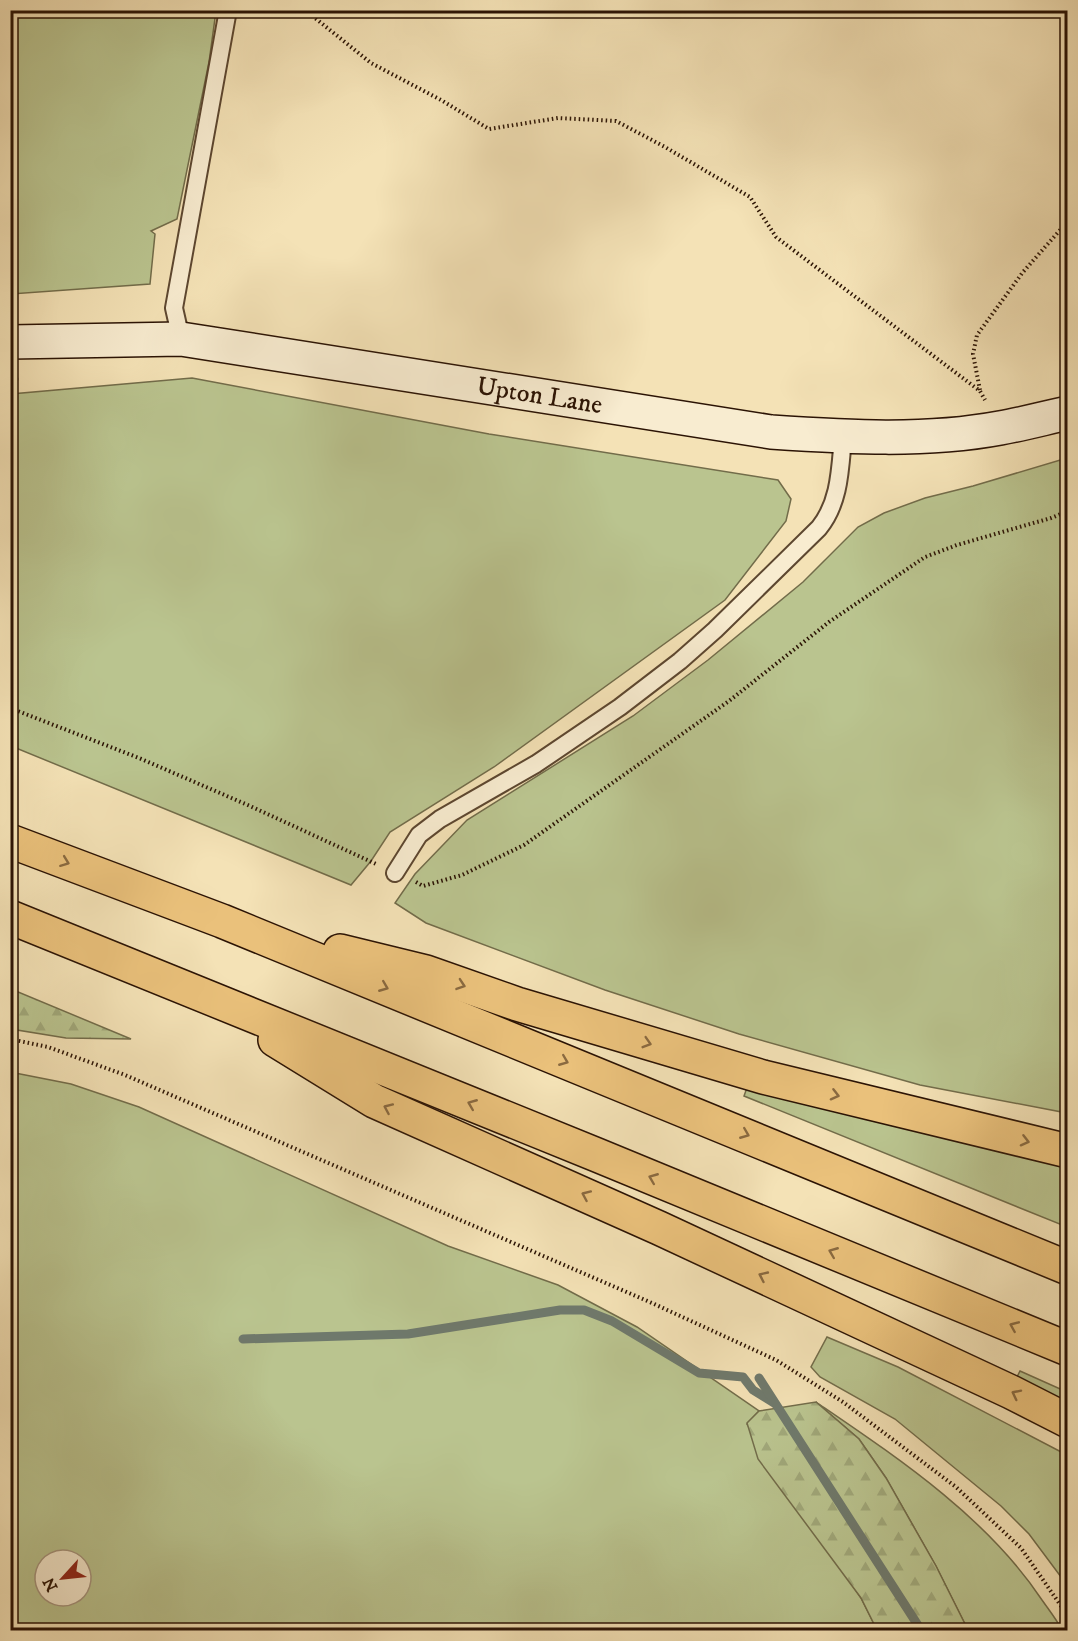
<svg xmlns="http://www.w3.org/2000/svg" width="1078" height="1641" font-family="'IM FELL DW Pica',serif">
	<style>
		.grass { fill: #bac48f; stroke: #726c4a; stroke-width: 1.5; fill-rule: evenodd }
		.forest { fill: url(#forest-firs); stroke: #726c4a; stroke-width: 1.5 }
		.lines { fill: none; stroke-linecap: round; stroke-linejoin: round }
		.stream { stroke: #6f796c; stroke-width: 9 }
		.lane-casing { stroke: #5d4730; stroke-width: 20 }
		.secondary-casing { stroke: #2b1304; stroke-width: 36 }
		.highway-casing { stroke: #2b1304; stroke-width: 36 }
		.path { stroke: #2b1304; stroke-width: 4; stroke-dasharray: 1.5 3; stroke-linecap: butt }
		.lane { stroke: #f8ecd0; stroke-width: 16 }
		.secondary { stroke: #f8ecd0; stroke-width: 33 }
		.highway { stroke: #eac17b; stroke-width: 33 }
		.oneway { stroke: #8a6a40 }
		.labels { text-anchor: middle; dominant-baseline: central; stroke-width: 4.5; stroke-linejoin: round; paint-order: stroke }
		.street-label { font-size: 26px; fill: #2b1304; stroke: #f8ecd0 }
	</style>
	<defs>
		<pattern id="forest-firs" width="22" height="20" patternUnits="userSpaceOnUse" patternTransform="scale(1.5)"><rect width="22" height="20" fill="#bac48f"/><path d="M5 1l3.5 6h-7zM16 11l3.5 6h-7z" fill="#a0a87a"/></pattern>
	</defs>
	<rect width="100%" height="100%" fill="#f4e2b6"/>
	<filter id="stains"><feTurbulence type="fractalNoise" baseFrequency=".00333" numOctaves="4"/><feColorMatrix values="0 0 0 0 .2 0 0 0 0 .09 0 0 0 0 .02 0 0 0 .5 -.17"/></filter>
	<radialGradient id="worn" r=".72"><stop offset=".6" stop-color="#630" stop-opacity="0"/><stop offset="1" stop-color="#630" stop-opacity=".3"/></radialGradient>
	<g class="grass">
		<path d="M11,10L216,11L209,62L177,219L151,231L155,234L150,284L11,294Z"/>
		<path d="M192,378L489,434L778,480L791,499L786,521L725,600L494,767L390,832L371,861L351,885L11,746V394Z"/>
		<path d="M1067,458V1113L920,1085L739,1034L605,990L426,923L395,903L415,874L467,820L633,716L708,660L803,582L858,527L884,513L925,498L973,486Z"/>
		<path d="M10,1072L71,1084L139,1107L448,1246L558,1285L637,1327L759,1411L747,1424L861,1598L877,1630H11ZM45,1560H81V1596H45Z"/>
		<path d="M748,1085L1067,1162V1227L744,1096Z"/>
		<path d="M827,1337L898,1367L1067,1455V1585L1029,1534L1001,1506L895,1419L820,1377L811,1367Z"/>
		<path d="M1020,1371L1067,1392V1410L1014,1383Z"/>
		<path d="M816,1402C898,1458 987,1517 1042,1600C1049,1610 1057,1620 1062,1630H968L936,1566L886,1478L859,1439Z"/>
	</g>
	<g class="forest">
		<path d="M10,989H11L131,1039L66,1038L11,1029Z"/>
		<path d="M816,1402L859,1439L886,1478L936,1566L968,1630H877L861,1598L758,1459L747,1423L759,1411Z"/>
	</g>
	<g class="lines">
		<g class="stream">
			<path d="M10,380L14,379"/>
			<path d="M243,1339L408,1334L560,1310H584L612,1321L699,1373L743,1377L753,1390L774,1403"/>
			<path d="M759,1378L921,1630"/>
		</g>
		<g class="lane-casing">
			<g id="lane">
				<path d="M181,339L174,308L228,10"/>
				<path d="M395,873L419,835L440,819L536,764L620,707L680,661L715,630L819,528C840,502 840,469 843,437"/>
			</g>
		</g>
		<g class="secondary-casing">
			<g id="secondary">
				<path id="s1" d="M10,342L181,339L771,432C847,437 925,442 1000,428C1023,424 1045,418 1068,413"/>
			</g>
		</g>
		<g class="highway-casing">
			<g id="highway">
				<path d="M10,841L222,921L1068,1268"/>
				<path d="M10,917L597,1155L1068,1349"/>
				<path d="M340,951L426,972L517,1004L763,1077L1068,1151"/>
				<path d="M275,1040L374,1101L659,1228L1011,1392L1068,1421"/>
			</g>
		</g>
		<g class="path">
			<path d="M305,10L371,63L441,100L489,129L558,118L616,121L665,147L750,197L776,237L980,391L985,400"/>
			<path d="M980,390L973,354L977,335L1023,272L1068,221"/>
			<path d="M10,708L139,758L250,806L376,864"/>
			<path d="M416,882L423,886L462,875L524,845L729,701L829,622L925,557L957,545L1051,518L1068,511"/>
			<path d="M10,1039L48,1047L125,1075L652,1303L776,1360L843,1402L956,1487L1021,1548L1068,1616"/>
		</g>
		<use href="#lane" class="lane"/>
		<use href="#secondary" class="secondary"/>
		<use href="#highway" class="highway"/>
	</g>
	<defs><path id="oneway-chevron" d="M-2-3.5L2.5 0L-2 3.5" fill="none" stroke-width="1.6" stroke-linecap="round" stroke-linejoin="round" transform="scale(1.5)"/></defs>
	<g class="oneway">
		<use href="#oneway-chevron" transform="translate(65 862) rotate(21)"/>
		<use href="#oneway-chevron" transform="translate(461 985) rotate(19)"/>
		<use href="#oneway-chevron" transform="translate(384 987) rotate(22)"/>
		<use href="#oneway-chevron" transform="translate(647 1043) rotate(17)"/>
		<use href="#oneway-chevron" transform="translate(564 1061) rotate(22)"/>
		<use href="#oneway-chevron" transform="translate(835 1095) rotate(14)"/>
		<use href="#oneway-chevron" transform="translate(472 1104) rotate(-158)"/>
		<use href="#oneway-chevron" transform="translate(388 1108) rotate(-156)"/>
		<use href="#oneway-chevron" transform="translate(745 1134) rotate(22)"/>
		<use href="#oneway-chevron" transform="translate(1025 1141) rotate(14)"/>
		<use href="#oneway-chevron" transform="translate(653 1178) rotate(-158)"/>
		<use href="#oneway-chevron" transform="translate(586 1195) rotate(-156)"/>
		<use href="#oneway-chevron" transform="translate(833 1252) rotate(-158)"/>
		<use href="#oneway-chevron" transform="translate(763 1276) rotate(-155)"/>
		<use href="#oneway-chevron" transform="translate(1014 1326) rotate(-157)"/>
		<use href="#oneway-chevron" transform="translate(1016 1394) rotate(-153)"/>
	</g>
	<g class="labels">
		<g class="street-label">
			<text stroke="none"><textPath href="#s1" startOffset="534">Upton Lane</textPath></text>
		</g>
	</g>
	<rect width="1078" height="1641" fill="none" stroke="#f4e2b6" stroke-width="36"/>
	<rect x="12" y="12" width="1054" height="1617" fill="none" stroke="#2b1304" stroke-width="3"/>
	<rect x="18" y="18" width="1042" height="1605" fill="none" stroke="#2b1304" stroke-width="1.5"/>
	<g transform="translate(63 1578) rotate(243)"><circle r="28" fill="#f8ecd0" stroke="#a6957e" stroke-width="1.5"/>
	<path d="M0-4.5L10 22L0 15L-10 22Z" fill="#8f2418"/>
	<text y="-9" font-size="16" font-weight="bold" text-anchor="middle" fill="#2b1304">N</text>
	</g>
	<rect width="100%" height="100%" filter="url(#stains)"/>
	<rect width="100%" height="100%" fill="url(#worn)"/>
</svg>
